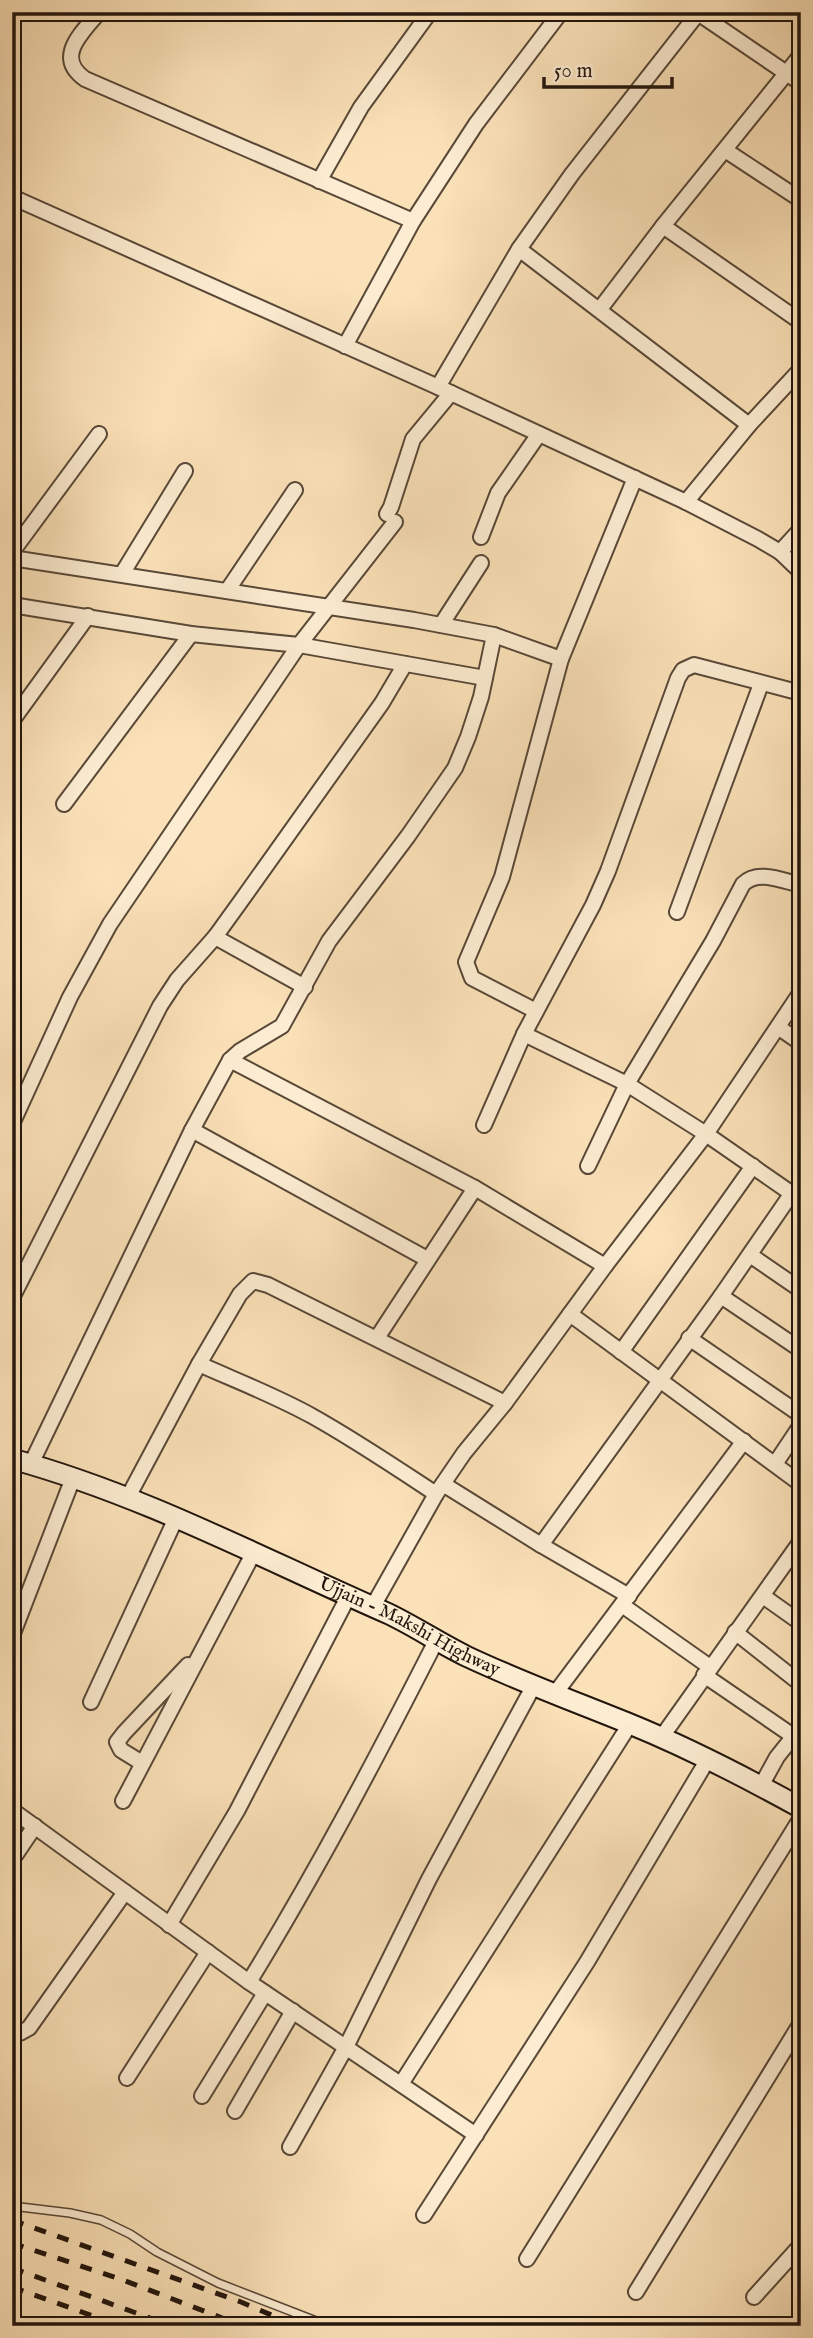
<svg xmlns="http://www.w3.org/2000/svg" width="813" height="2338" font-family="'IM FELL English',serif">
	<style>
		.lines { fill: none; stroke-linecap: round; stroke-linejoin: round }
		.service-casing { stroke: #584838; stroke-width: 10 }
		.minor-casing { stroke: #584838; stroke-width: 18 }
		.secondary-casing { stroke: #22150d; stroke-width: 23 }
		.service { stroke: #fcecd1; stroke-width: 7 }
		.minor { stroke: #fcecd1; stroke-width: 14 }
		.secondary { stroke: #fcecd1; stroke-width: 19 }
		.rail { stroke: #22150d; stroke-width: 5; stroke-dasharray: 12 12; stroke-linecap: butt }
		.labels { text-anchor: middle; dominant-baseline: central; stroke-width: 7; stroke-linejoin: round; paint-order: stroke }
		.street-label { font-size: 19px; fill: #22150d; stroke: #fcecd1 }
	</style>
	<rect width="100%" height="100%" fill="#fbe1b8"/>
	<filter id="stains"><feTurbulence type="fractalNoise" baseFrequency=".00286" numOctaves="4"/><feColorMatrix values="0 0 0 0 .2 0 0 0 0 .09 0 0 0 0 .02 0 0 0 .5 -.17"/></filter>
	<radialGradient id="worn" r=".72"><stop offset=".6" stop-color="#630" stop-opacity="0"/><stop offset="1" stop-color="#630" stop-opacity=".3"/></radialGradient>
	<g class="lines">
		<g class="service-casing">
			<path id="service" d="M12,2206L70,2213L101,2220L130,2234L157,2252L218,2283L329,2326"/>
		</g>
		<g class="minor-casing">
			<g id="minor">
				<path d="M99,12C82,33 54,57 85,79L413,221"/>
				<path d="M698,13L801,83"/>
				<path d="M725,150L801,200"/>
				<path d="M319,181L361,107L430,12"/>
				<path d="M12,197L438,387L686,502L758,539L780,552L801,572"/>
				<path d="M663,226L801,322"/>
				<path d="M519,249L749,425"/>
				<path d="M600,309L663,226L801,55"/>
				<path d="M345,346L413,221L476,124L561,12"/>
				<path d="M438,387L519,249L572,174L699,12"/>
				<path d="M686,502L749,425L801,369"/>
				<path d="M387,514L391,507L413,439L451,393"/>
				<path d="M481,537L498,493L539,434"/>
				<path d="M12,552L99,434"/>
				<path d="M780,552L801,529"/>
				<path d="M12,558L414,620L494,635L561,659"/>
				<path d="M122,574L185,471"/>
				<path d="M227,591L295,490"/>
				<path d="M12,605L191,634L299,645L485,678"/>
				<path d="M441,625L481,563"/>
				<path d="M12,721L88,616"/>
				<path d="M64,804L191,634"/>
				<path d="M677,912L761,684"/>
				<path d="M215,937L305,987"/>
				<path d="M536,1011L472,978L466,962L502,877L561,659L635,478"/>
				<path d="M778,1027L801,1043"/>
				<path d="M524,1034L627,1084L706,1134L801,1200"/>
				<path d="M230,1060L475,1188L605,1266"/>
				<path d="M12,1124L70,997L110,924L299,645L395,522"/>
				<path d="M484,1125L524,1034L593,905L608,871L678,678L683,670L694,665L801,693"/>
				<path d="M192,1130L427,1259"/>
				<path d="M588,1166L627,1084L713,941L743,884C758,869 783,881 801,885"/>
				<path d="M750,1255L801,1290"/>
				<path d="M721,1296L801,1350"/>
				<path d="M12,1298L160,1006L177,980L215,937L241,901L382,703L405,664"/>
				<path d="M570,1314L801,1484"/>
				<path d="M377,1338L475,1188"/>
				<path d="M689,1338L801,1415"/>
				<path d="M621,1352L753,1166"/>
				<path d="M199,1364C237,1381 276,1396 312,1416C355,1440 395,1467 436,1494"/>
				<path d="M31,1464L192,1130L230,1060L240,1051L282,1026L329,941L408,836L455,768L468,737L481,697L494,635"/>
				<path d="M775,1464L801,1425"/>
				<path d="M443,1484L541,1545L629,1596"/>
				<path d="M127,1499L199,1364L240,1294L253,1281L268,1285L505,1403"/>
				<path d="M541,1545L721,1296L792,1193"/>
				<path d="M763,1596L801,1623"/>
				<path d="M622,1605L710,1667"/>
				<path d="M372,1608L436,1494L464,1453L505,1403L605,1266L706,1134L801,992"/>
				<path d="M735,1632L801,1684"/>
				<path d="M12,1636L73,1478"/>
				<path d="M704,1675L793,1736"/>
				<path d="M554,1695L744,1441"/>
				<path d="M91,1702L176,1518"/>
				<path d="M661,1738L801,1541"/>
				<path d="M142,1763L121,1750L117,1742L124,1733L188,1665"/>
				<path d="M761,1786L777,1757L801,1727"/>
				<path d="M123,1801L254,1552"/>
				<path d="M12,1810L249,1982L476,2135"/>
				<path d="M12,1860L35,1826"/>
				<path d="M169,1925L237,1811L349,1595"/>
				<path d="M249,1982C317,1871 377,1757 436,1641"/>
				<path d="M12,2032L20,2033L29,2028L125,1892"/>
				<path d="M127,2078L208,1952"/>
				<path d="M401,2084L630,1724"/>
				<path d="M202,2096L265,1993"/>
				<path d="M235,2111L293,2011"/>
				<path d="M290,2147L346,2047L429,1879L533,1687"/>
				<path d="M424,2215L587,1962L708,1759"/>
				<path d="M527,2259L801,1818"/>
				<path d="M636,2292L801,2023"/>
				<path d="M754,2297L801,2245"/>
			</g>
		</g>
		<g class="secondary-casing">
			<g id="secondary">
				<path id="s1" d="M12,1459C144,1495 265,1560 389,1614C416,1627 441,1644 468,1657C521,1682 576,1702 630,1724C689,1748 745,1777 801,1808"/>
			</g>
		</g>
		<use href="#service" class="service"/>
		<use href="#minor" class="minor"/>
		<use href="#secondary" class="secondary"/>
		<g class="rail">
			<path d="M12,2220L241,2302L297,2326"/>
			<path d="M12,2243L123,2280L243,2326"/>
			<path d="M12,2268L172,2326"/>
			<path d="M12,2287L121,2326"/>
		</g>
	</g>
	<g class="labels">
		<g class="street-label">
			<text stroke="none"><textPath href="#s1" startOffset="432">Ujjain - Makshi Highway</textPath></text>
		</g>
	</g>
	<rect width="813" height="2338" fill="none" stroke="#fbe1b8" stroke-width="42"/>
	<rect x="14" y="14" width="785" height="2310" fill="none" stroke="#22150d" stroke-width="3.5"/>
	<rect x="21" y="21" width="771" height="2296" fill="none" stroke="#22150d" stroke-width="2"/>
	<path d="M544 77v10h128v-10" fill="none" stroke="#22150d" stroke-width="3.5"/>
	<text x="554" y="77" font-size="21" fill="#22150d" stroke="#fcecd1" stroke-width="5" paint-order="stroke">50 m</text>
	<rect width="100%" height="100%" filter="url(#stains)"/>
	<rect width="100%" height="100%" fill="url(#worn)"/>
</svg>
